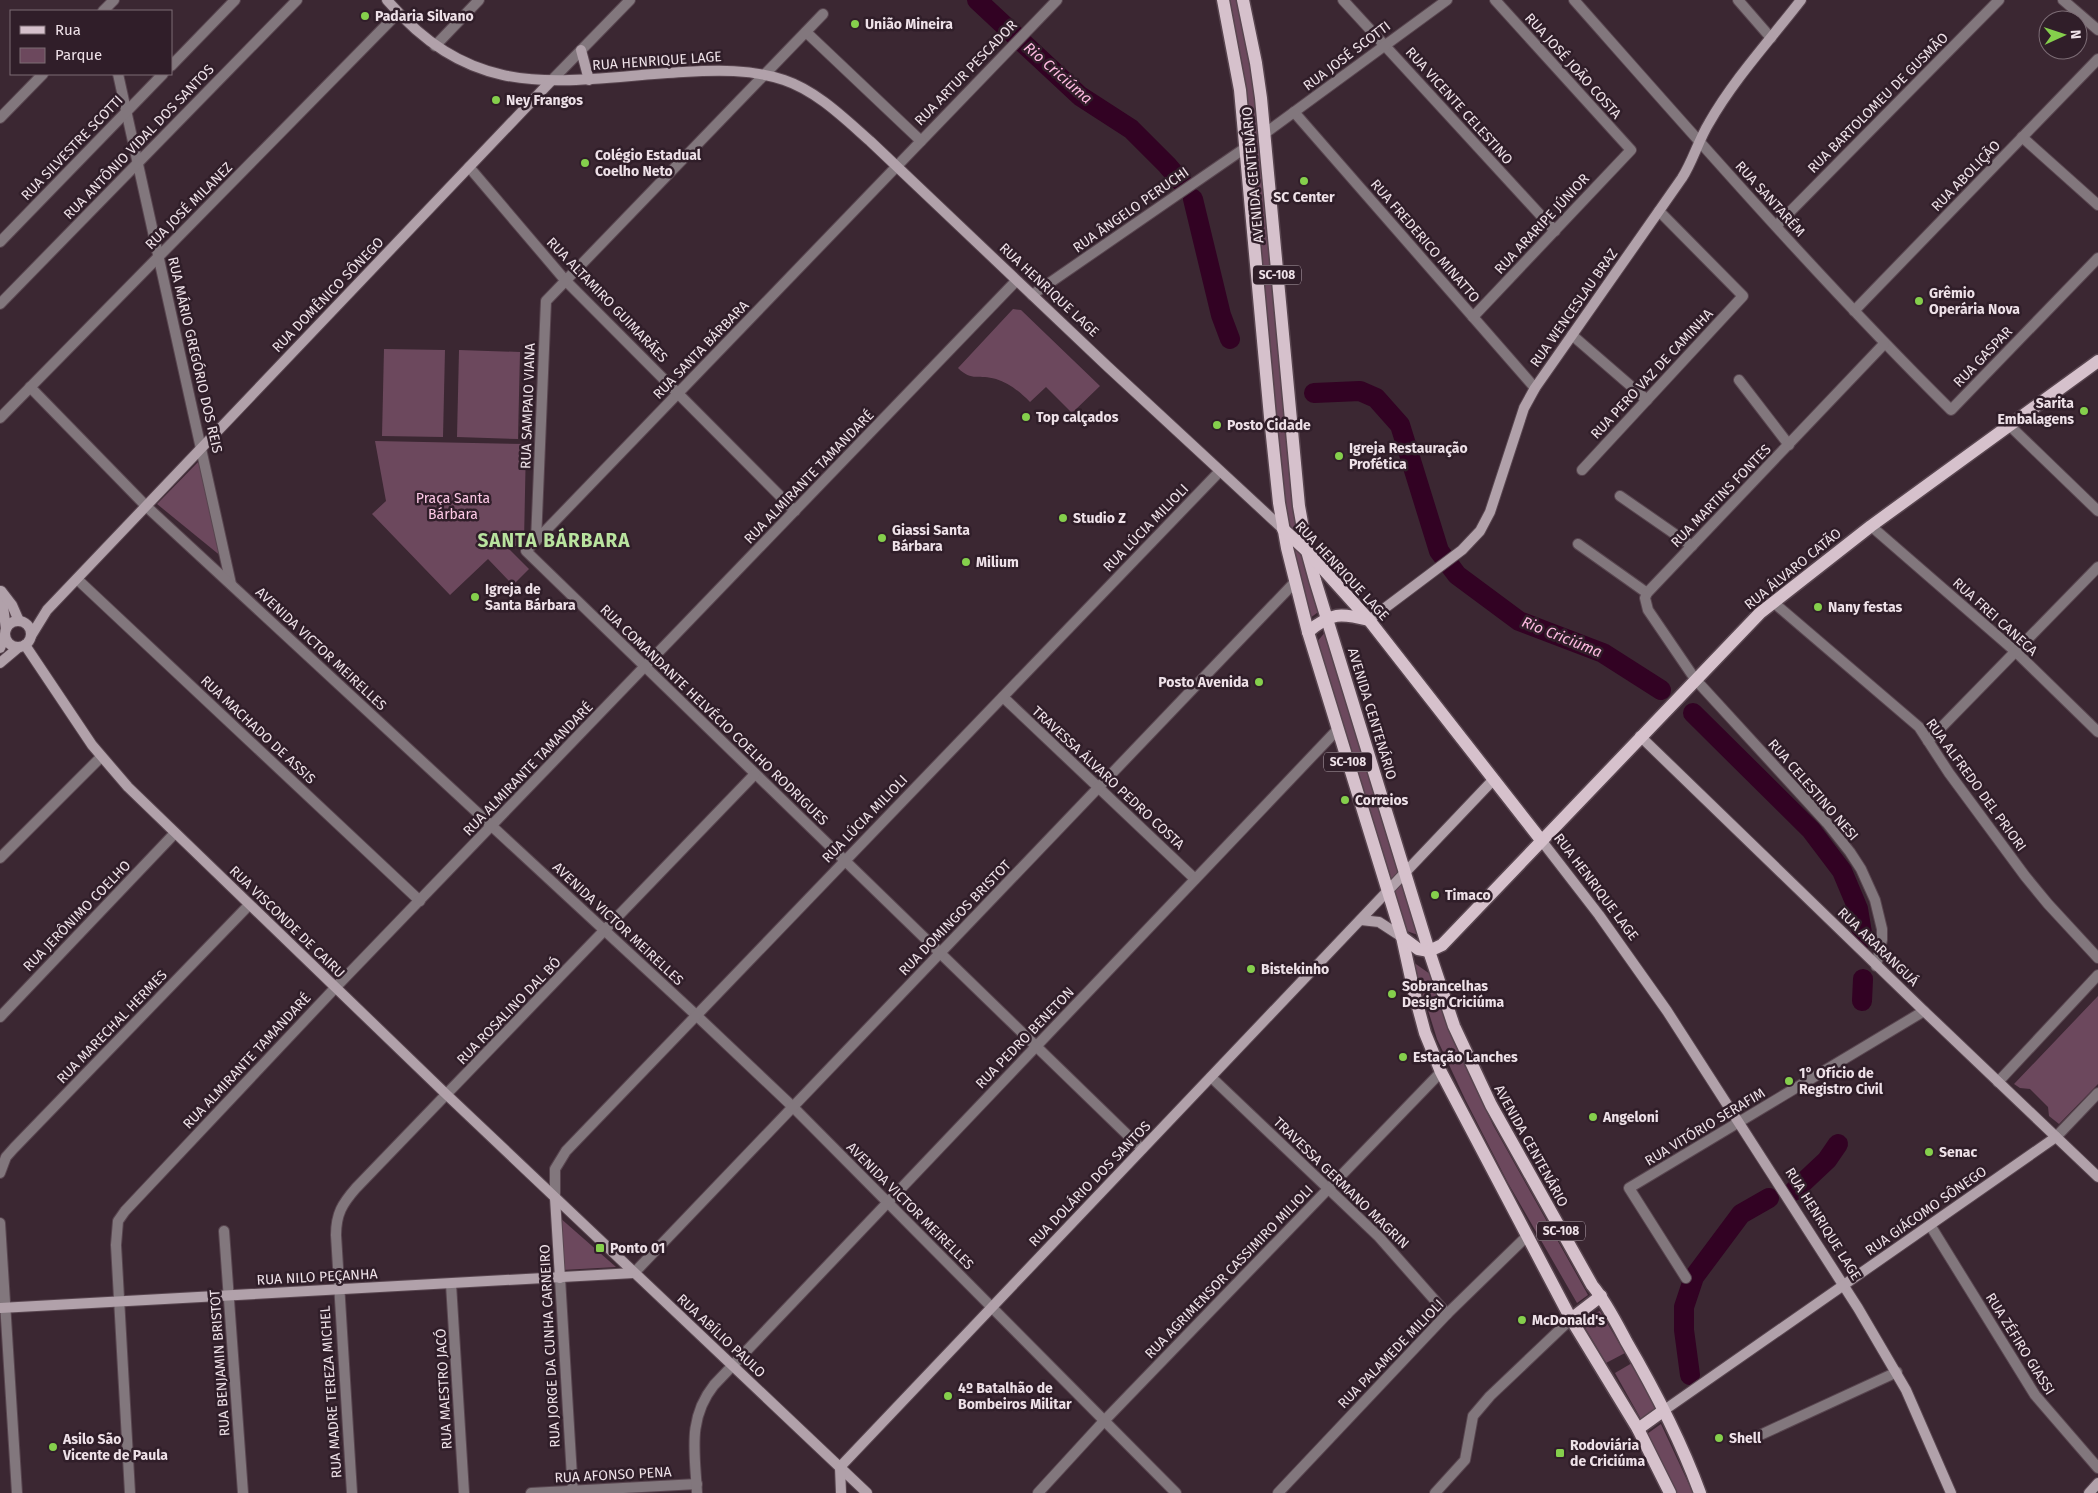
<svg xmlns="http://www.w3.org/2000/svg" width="2098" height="1493" font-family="'Fira Sans',sans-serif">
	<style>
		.green { fill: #6c485d }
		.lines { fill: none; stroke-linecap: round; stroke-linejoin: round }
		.river { stroke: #320223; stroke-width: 20 }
		.street-casing { stroke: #58454f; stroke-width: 12 }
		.secondary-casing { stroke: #58454f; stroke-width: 12 }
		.primary-casing { stroke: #58454f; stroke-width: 15 }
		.street { stroke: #82777d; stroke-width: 10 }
		.secondary { stroke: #b1a1aa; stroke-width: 10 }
		.primary { stroke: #d6c1cc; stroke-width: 12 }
		.poi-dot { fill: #85cf4c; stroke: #301e29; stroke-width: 2 }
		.labels { text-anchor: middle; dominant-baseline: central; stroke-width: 5; stroke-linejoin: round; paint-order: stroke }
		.shield { fill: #301e29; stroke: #b5a6af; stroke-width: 1 }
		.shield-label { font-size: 12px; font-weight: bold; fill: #eee1e8 }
		.poi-label { font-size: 14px; font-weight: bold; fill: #eee1e8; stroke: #301e29; text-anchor: start }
		.street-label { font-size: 14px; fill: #eee1e8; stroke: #301e29 }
		.park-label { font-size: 14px; fill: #fec9e7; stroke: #301e29 }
		.water-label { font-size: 15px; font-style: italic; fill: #febae1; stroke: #301e29 }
		.district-label { font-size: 19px; font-weight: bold; letter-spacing: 1px; fill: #b9e39f; stroke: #301e29 }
	</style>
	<rect width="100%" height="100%" fill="#3b2732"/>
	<g class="green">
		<path d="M1227,0H1240L1250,42L1283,387L1321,610L1310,618L1291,545L1279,469Z"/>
		<path d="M1013,309L1021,310L1100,386L1072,413L1046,387L1030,402C1020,392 1009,383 996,379C979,374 972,382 958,368Z"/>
		<path d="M384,349L445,350L443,437L382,436Z"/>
		<path d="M459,350L520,352L518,439L457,437Z"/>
		<path d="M375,441L526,444L524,542L509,549L529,569L513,585L488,559L450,595L372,514L386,501Z"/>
		<path d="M200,460L222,557L157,504Z"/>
		<path d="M1327,630L1418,935L1404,930L1316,643Z"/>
		<path d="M1413,962L1430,974L1452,1036L1493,1125L1588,1295L1577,1303L1508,1183L1465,1099L1437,1039Z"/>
		<path d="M2098,996V1084L2059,1124L2049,1116L2048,1107L2030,1089L2020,1088L2014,1084Z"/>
		<path d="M559,1217L616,1267L562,1270Z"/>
		<path d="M1600,1311L1625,1353L1606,1363L1580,1319Z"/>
		<path d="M1632,1363L1658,1409L1642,1421L1615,1373Z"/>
		<path d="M1661,1424L1693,1493H1675L1647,1434Z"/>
	</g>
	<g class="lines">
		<g class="river">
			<path d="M977,0L1080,96L1131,129L1167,165L1184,185"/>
			<path d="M1193,199L1221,315L1230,339"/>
			<path d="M1314,393L1360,391L1376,398L1400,425L1439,551L1457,575L1519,621L1603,653L1661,690"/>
			<path d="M1693,713L1811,830L1842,871L1858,909L1863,939"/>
			<path d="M1862,1001L1863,979"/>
			<path d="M1794,1191L1827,1160L1838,1144"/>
			<path d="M1690,1375L1684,1330V1307L1694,1277L1741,1214L1769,1198"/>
		</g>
		<g class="street-casing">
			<g id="street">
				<path d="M1057,0L526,551L1142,1149"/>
				<path d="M1343,0L1555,231"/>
				<path d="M1574,0C1697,139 1819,279 1951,410L2098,258"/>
				<path d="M1738,0L1771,38"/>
				<path d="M2063,0L2098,30"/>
				<path d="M103,11L114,0"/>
				<path d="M806,32L921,141"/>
				<path d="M435,46L479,0"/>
				<path d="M171,66L235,0"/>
				<path d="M118,74L231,584"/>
				<path d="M551,81L630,0"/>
				<path d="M1294,112L1535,388"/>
				<path d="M0,118L43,74"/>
				<path d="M1264,134L1447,0"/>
				<path d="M2022,137L2098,205"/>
				<path d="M469,167L565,280L795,511"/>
				<path d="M1776,226L1999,0"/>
				<path d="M0,242L163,74"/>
				<path d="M1032,295L1245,148"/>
				<path d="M0,304L297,0"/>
				<path d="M1854,311L2098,59"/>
				<path d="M1473,317L1631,150L1495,0"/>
				<path d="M1572,335L1647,400"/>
				<path d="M1739,380L1789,445"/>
				<path d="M30,387L146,506L696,1015L793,1107L1176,1493"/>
				<path d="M0,418L398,13"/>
				<path d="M2010,426L2098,511"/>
				<path d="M1582,470L1743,296L1659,211"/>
				<path d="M1620,496L1692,546"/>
				<path d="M1871,526L2016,652L2098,732"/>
				<path d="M536,541L546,301L823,14"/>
				<path d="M1578,544L1647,593"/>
				<path d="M77,579L420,901"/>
				<path d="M1773,602L1919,727L1949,773L2025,876L2048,904L2098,958"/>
				<path d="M1003,697L1195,879"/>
				<path d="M1928,741L2098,567"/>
				<path d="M0,858L101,757"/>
				<path d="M1876,966L1882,940V929L1875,900L1861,869L1850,852L1827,823L1695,679L1648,610L1645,598L1647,593L1884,344"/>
				<path d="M0,1017L175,833"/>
				<path d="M1211,1077L1379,1237L1447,1314"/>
				<path d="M1998,1082L2098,975"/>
				<path d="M2056,1137L2098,1093"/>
				<path d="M0,1173L6,1157L14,1148L249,905"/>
				<path d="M555,1198V1169L566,1151L1220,471"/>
				<path d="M0,1223L17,1493"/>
				<path d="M1930,1225L2035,1395L2098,1468"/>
				<path d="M224,1231L243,1493"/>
				<path d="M634,1273L1295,582"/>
				<path d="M560,1278L573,1493"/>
				<path d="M1686,1278L1629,1188L1924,1011"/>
				<path d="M451,1284L464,1493"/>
				<path d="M1758,1436L1897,1372"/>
				<path d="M130,1493L116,1245L118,1221L125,1211L335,988L1016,281"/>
				<path d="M352,1493L336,1235C336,1214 342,1204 356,1188L755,774"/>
				<path d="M531,1493L697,1484"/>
				<path d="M697,1493C695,1453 687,1419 714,1385L1338,729"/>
				<path d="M1038,1493L1104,1421L1441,1072"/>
				<path d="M1278,1493L1447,1314L1527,1236"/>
				<path d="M1435,1493L1465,1460L1473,1416L1490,1396L1571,1319"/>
			</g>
		</g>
		<g class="secondary-casing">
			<g id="secondary">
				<path d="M387,0C478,106 561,79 683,72C717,70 751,69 784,80C817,91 845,119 870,141L1107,366L1283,529"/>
				<path d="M581,50L589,80"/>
				<path d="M1,591L6,629"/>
				<path d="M2,592L12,605L19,621"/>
				<path d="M1369,620L1462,550L1480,531L1490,512L1524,408L1535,388L1682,178C1693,161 1698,141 1709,123C1734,79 1770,40 1801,0"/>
				<circle cx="18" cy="634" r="13"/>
				<path d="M31,636L47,610L551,81"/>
				<path d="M25,645L92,745L128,787L447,1095L867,1493"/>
				<path d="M0,648L5,636"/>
				<path d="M0,663L19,647"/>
				<path d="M1640,736L1924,1011L2098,1177"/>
				<path d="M1541,840L1599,915L1667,1011L1858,1308L1906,1390L1951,1493"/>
				<path d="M1361,920L1379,922L1402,937"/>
				<path d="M555,1198L560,1278"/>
				<path d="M0,1308L634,1273"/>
				<path d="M1663,1411L2056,1137"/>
				<path d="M841,1493L840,1467L1494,779"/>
				<path d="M2089,1493L2098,1483"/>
			</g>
		</g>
		<g class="primary-casing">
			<g id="primary">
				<path d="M1223,0L1240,90L1270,417L1279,503L1287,548L1308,632L1402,937L1414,992L1425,1033L1441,1072L1571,1319L1638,1429L1670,1493"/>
				<path d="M1243,0L1256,63L1261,98L1299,506L1307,551L1315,580L1429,951L1454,1026L1491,1105L1592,1285C1606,1302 1616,1322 1626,1341C1654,1389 1681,1441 1700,1493"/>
				<path d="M1283,529L1307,551L1369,620L1541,840"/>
				<path d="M1308,632C1331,612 1341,613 1369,620"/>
				<path d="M1402,937L1418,949L1429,951"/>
				<path d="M1429,951L1442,945L1760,613L1871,526L2098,361"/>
				<path d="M1571,1319L1601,1296"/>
				<path d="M1638,1429L1663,1411"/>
			</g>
		</g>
		<use href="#street" class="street"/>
		<use href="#secondary" class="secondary"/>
		<use href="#primary" class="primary"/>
	</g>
	<g class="poi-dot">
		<circle cx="365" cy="16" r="5"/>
		<circle cx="855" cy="24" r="5"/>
		<circle cx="496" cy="100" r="5"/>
		<circle cx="585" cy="163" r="5"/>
		<circle cx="1304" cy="181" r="5"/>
		<circle cx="1919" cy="301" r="5"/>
		<circle cx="2084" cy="411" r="5"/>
		<circle cx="1026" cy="417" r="5"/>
		<circle cx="1217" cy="425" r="5"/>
		<circle cx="1339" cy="456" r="5"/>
		<circle cx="1063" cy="518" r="5"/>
		<circle cx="882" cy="538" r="5"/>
		<circle cx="966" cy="562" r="5"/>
		<circle cx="475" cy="597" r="5"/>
		<circle cx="1818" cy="607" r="5"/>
		<circle cx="1259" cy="682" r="5"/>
		<circle cx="1345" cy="800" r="5"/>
		<circle cx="1435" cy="895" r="5"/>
		<circle cx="1251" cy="969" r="5"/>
		<circle cx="1392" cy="994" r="5"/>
		<circle cx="1403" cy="1057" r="5"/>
		<circle cx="1789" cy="1081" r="5"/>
		<circle cx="1593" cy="1117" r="5"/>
		<circle cx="1929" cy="1152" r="5"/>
		<rect x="595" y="1243" width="10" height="10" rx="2.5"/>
		<circle cx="1522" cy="1320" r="5"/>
		<circle cx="948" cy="1396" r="5"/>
		<circle cx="1719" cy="1438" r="5"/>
		<circle cx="53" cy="1447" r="5"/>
		<rect x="1555" y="1448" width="10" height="10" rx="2.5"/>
	</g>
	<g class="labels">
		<g class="shield">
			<rect x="1253" y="265.5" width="48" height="19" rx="4"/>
			<rect x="1324" y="752.5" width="48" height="19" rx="4"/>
			<rect x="1537" y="1221.5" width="48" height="19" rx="4"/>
		</g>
		<g class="shield-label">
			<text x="1277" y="275">SC-108</text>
			<text x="1348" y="762">SC-108</text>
			<text x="1561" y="1231">SC-108</text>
		</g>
		<g class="poi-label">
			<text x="375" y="16">Padaria Silvano</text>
			<text x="865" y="24">União Mineira</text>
			<text x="506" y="100">Ney Frangos</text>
			<text x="595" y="155">Colégio Estadual<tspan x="595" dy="16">Coelho Neto</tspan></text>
			<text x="1304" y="197" text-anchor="middle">SC Center</text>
			<text x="1929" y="293">Grêmio<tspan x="1929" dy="16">Operária Nova</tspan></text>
			<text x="2074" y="403" text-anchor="end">Sarita<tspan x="2074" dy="16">Embalagens</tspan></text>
			<text x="1036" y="417">Top calçados</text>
			<text x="1227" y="425">Posto Cidade</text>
			<text x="1349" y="448">Igreja Restauração<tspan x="1349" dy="16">Profética</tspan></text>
			<text x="1073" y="518">Studio Z</text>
			<text x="892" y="530">Giassi Santa<tspan x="892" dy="16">Bárbara</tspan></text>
			<text x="976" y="562">Milium</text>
			<text x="485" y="589">Igreja de<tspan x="485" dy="16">Santa Bárbara</tspan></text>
			<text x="1828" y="607">Nany festas</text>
			<text x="1249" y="682" text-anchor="end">Posto Avenida</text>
			<text x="1355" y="800">Correios</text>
			<text x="1445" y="895">Timaco</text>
			<text x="1261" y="969">Bistekinho</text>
			<text x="1402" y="986">Sobrancelhas<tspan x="1402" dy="16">Design Criciúma</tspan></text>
			<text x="1413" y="1057">Estação Lanches</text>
			<text x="1799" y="1073">1° Ofício de<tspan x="1799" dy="16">Registro Civil</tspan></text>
			<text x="1603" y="1117">Angeloni</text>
			<text x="1939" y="1152">Senac</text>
			<text x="610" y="1248">Ponto 01</text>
			<text x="1532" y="1320">McDonald's</text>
			<text x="958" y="1388">4º Batalhão de<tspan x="958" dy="16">Bombeiros Militar</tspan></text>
			<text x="1729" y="1438">Shell</text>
			<text x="63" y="1439">Asilo São<tspan x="63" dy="16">Vicente de Paula</tspan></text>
			<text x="1570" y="1445">Rodoviária<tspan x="1570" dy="16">de Criciúma</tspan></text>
		</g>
		<g class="street-label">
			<text transform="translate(1347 56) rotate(-37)">RUA JOSÉ SCOTTI</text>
			<text transform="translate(657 61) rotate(-4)">RUA HENRIQUE LAGE</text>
			<text transform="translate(1573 66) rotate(48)">RUA JOSÉ JOÃO COSTA</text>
			<text transform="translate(966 73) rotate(-46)">RUA ARTUR PESCADOR</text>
			<text transform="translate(1878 103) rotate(-45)">RUA BARTOLOMEU DE GUSMÃO</text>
			<text transform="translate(1459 106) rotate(48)">RUA VICENTE CELESTINO</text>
			<text transform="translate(139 142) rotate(-46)">RUA ANTÔNIO VIDAL DOS SANTOS</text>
			<text transform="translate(72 148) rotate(-46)">RUA SILVESTRE SCOTTI</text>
			<text transform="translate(1253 175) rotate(-95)">AVENIDA CENTENÁRIO</text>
			<text transform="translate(1966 176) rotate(-46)">RUA ABOLIÇÃO</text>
			<text transform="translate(1770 199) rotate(48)">RUA SANTARÉM</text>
			<text transform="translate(189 206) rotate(-45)">RUA JOSÉ MILANEZ</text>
			<text transform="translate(1131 210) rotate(-35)">RUA ÂNGELO PERUCHI</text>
			<text transform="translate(1542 224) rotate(-47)">RUA ARARIPE JÚNIOR</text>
			<text transform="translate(1425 241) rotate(49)">RUA FREDERICO MINATTO</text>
			<text transform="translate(1049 290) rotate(43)">RUA HENRIQUE LAGE</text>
			<text transform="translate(328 295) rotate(-46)">RUA DOMÊNICO SÔNEGO</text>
			<text transform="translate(607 300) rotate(46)">RUA ALTAMIRO GUIMARÃES</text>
			<text transform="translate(1574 308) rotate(-55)">RUA WENCESLAU BRAZ</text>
			<text transform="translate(701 350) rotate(-46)">RUA SANTA BÁRBARA</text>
			<text transform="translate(195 355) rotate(77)">RUA MÁRIO GREGÓRIO DOS REIS</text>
			<text transform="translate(1983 357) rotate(-46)">RUA GASPAR</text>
			<text transform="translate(1652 374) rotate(-47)">RUA PERO VAZ DE CAMINHA</text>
			<text transform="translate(528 406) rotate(-88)">RUA SAMPAIO VIANA</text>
			<text transform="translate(809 477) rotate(-46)">RUA ALMIRANTE TAMANDARÉ</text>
			<text transform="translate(1721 496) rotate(-46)">RUA MARTINS FONTES</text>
			<text transform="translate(1146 528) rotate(-46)">RUA LÚCIA MILIOLI</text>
			<text transform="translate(1793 569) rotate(-39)">RUA ÁLVARO CATÃO</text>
			<text transform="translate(1342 571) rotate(47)">RUA HENRIQUE LAGE</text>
			<text transform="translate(1995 617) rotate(42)">RUA FREI CANECA</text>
			<text transform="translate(321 649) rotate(43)">AVENIDA VICTOR MEIRELLES</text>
			<text transform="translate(1372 714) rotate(73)">AVENIDA CENTENÁRIO</text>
			<text transform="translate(714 715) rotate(44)">RUA COMANDANTE HELVÉCIO COELHO RODRIGUES</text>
			<text transform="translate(258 730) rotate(43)">RUA MACHADO DE ASSIS</text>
			<text transform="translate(528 769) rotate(-46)">RUA ALMIRANTE TAMANDARÉ</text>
			<text transform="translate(1108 778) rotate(43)">TRAVESSA ÁLVARO PEDRO COSTA</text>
			<text transform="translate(1976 785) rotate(54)">RUA ALFREDO DEL PRIORI</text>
			<text transform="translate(1813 790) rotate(49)">RUA CELESTINO NESI</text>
			<text transform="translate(865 819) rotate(-46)">RUA LÚCIA MILIOLI</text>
			<text transform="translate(1596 887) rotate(53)">RUA HENRIQUE LAGE</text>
			<text transform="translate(77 916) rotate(-46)">RUA JERÔNIMO COELHO</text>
			<text transform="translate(955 918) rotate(-46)">RUA DOMINGOS BRISTOT</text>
			<text transform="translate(287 922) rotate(44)">RUA VISCONDE DE CAIRU</text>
			<text transform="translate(618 924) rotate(43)">AVENIDA VICTOR MEIRELLES</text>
			<text transform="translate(1878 947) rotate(44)">RUA ARARANGUÁ</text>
			<text transform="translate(509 1011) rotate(-46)">RUA ROSALINO DAL BÓ</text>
			<text transform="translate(112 1027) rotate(-46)">RUA MARECHAL HERMES</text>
			<text transform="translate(1025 1038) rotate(-46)">RUA PEDRO BENETON</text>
			<text transform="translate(247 1061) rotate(-47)">RUA ALMIRANTE TAMANDARÉ</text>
			<text transform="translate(1705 1127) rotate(-31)">RUA VITÓRIO SERAFIM</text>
			<text transform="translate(1531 1146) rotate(61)">AVENIDA CENTENÁRIO</text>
			<text transform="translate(1341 1183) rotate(44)">TRAVESSA GERMANO MAGRIN</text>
			<text transform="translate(1090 1184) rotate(-46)">RUA DOLÁRIO DOS SANTOS</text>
			<text transform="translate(910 1206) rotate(45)">AVENIDA VICTOR MEIRELLES</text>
			<text transform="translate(1926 1211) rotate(-35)">RUA GIÁCOMO SÔNEGO</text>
			<text transform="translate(1823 1224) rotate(58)">RUA HENRIQUE LAGE</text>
			<text transform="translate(1229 1272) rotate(-46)">RUA AGRIMENSOR CASSIMIRO MILIOLI</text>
			<text transform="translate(317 1277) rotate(-3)">RUA NILO PEÇANHA</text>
			<text transform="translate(721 1336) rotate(43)">RUA ABÍLIO PAULO</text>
			<text transform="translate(2020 1344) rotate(58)">RUA ZÉFIRO GIASSI</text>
			<text transform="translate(550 1346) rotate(-93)">RUA JORGE DA CUNHA CARNEIRO</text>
			<text transform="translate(1391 1354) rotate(-46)">RUA PALAMEDE MILIOLI</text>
			<text transform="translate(220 1363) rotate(-94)">RUA BENJAMIN BRISTOT</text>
			<text transform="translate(444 1389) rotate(-93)">RUA MAESTRO JACÓ</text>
			<text transform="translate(331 1392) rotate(-94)">RUA MADRE TEREZA MICHEL</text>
			<text transform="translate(613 1475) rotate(-3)">RUA AFONSO PENA</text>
		</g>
		<g class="park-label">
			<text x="453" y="498">Praça Santa<tspan x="453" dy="16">Bárbara</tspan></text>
		</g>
		<g class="water-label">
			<text transform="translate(1058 73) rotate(41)">Rio Criciúma</text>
			<text transform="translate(1562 637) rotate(22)">Rio Criciúma</text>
		</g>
		<g class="district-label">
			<text x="554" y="540">SANTA BÁRBARA</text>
		</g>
	</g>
	<rect x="10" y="10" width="162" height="65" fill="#301e29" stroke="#7c6c75"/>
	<rect x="20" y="26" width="25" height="8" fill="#d6c1cc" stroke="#7c6c75"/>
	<text x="55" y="35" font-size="15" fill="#eee1e8">Rua</text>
	<rect x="20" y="48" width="25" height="15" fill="#6c485d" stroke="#7c6c75"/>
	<text x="55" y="60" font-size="15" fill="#eee1e8">Parque</text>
	<g transform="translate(2063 35) rotate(87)"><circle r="24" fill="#301e29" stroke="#7c6c75"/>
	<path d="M0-4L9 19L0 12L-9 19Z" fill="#85cf4c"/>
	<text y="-8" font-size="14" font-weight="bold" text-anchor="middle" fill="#eee1e8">N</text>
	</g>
</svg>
